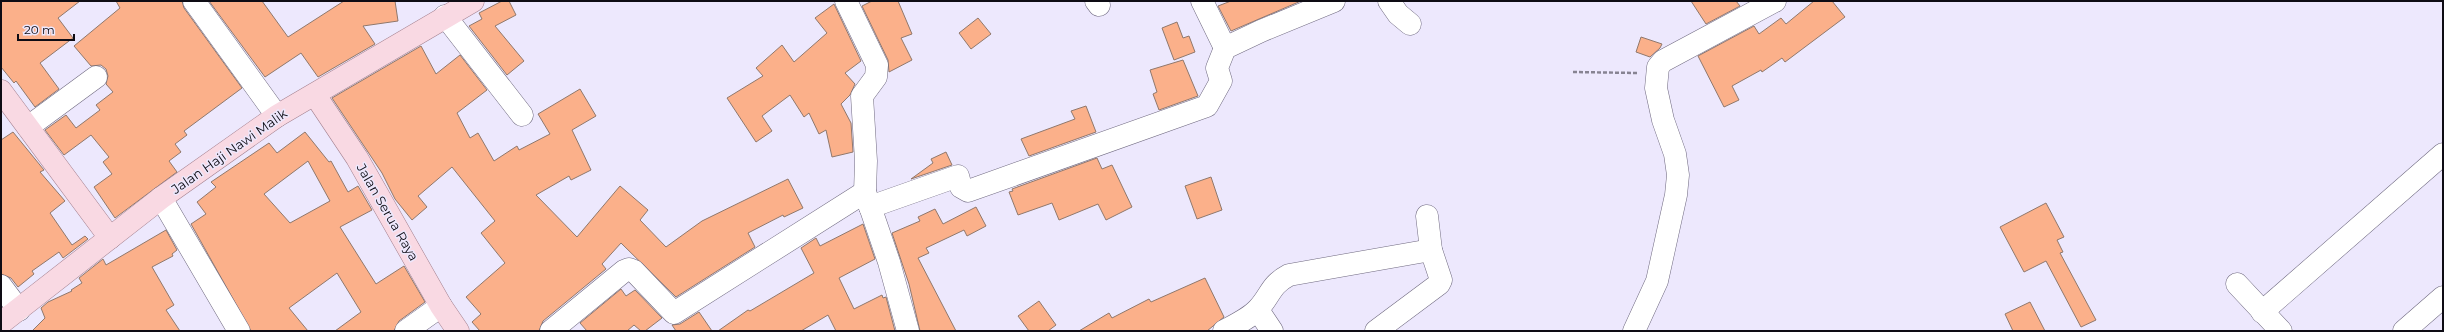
<svg xmlns="http://www.w3.org/2000/svg" width="2444" height="332" font-family="Montserrat,sans-serif">
	<style>
		.building { fill: #fbb08a; stroke: #90786c; fill-rule: evenodd }
		.lines { fill: none; stroke-linecap: round; stroke-linejoin: round }
		.minor-casing { stroke: #706a80; stroke-width: 23 }
		.major-casing { stroke: #a4818f; stroke-width: 23 }
		.path { stroke: #878392; stroke-width: 2.5; stroke-dasharray: 4 2; stroke-linecap: butt }
		.minor { stroke: #fff; stroke-width: 22 }
		.major { stroke: #f9d9e3; stroke-width: 22 }
		.labels { text-anchor: middle; dominant-baseline: central; stroke-width: 3; stroke-linejoin: round; paint-order: stroke }
		.street-label { font-size: 13px; fill: #0e0c14; stroke: #ede8fd }
	</style>
	<rect width="100%" height="100%" fill="#ede8fd"/>
	<g class="building">
		<path d="M1,1H80L58,18L73,38L40,63L59,89L35,107L16,81L14,83L1,67Z"/>
		<path d="M116,1H182L184,8L242,88L184,131L187,135L175,144L181,152L169,161L177,172L115,218L94,187L112,174L103,162L109,157L91,135L64,155L45,130L66,115L76,128L100,110L96,105L113,92L106,84L108,76L106,69L101,65L91,66L74,46L120,8Z"/>
		<path d="M209,1H262L288,37L344,1H395L398,21L363,26L375,44L318,77L301,53L265,77Z"/>
		<path d="M502,1H509L516,15L495,26L524,61L507,75L469,26L482,19L479,13Z"/>
		<path d="M872,1H898L912,34L901,38L912,60L889,72L888,60L862,6Z"/>
		<path d="M1231,1H1301L1231,31L1218,6Z"/>
		<path d="M1691,1H1736L1740,6L1706,24Z"/>
		<path d="M1814,1H1832L1845,17L1785,62L1782,58L1762,72L1761,70L1732,86L1739,100L1724,107L1698,56L1754,26L1759,34L1781,18L1786,24Z"/>
		<path d="M834,4L861,61L845,73L855,84L850,95L841,104L851,123L853,152L832,157L826,130L819,134L809,113L804,117L790,95L762,116L772,131L756,142L727,98L763,76L756,68L782,45L794,62L827,33L815,18Z"/>
		<path d="M978,18L991,34L971,49L959,33Z"/>
		<path d="M1177,22L1183,38L1189,36L1195,52L1174,60L1162,28Z"/>
		<path d="M1641,37L1662,44L1660,48L1650,57L1636,52Z"/>
		<path d="M421,46L436,74L460,55L487,90L457,113L470,138L478,133L494,161L517,146L519,150L550,134L538,114L580,89L596,116L572,130L591,170L571,180L569,176L536,195L577,237L620,186L648,210L640,220L666,247L702,221L788,179L803,208L784,217L783,215L748,233L755,247L676,297L621,243L602,264L606,269L543,321L539,331H480L472,322L481,314L466,297L505,263L481,233L495,221L452,167L418,196L427,207L412,220L395,199L382,173L332,98Z"/>
		<path d="M1183,60L1198,96L1159,110L1153,94L1157,92L1150,70Z"/>
		<path d="M1086,106L1096,132L1029,156L1021,139L1075,119L1071,111Z"/>
		<path d="M13,132L44,170L40,172L65,201L50,213L72,245L85,236L88,239L63,258L59,252L32,271L34,274L18,287L11,278L1,274V140Z"/>
		<path d="M305,132L329,162L331,161L348,192L358,186L372,210L340,227L376,284L404,266L425,302L399,321L394,331H335L361,312L337,273L289,308L308,331H251L191,224L206,214L197,202L216,187L211,182L269,143L277,153ZM308,161L330,201L290,223L264,194Z"/>
		<path d="M946,152L952,165L911,179L933,163L931,159Z"/>
		<path d="M1097,158L1102,169L1112,165L1132,207L1106,220L1098,204L1059,220L1052,203L1018,215L1009,192L1013,191L1012,189Z"/>
		<path d="M1211,177L1222,210L1197,219L1185,186Z"/>
		<path d="M2046,203L2064,237L2057,240L2063,252L2060,253L2096,320L2081,327L2046,261L2024,272L2000,227Z"/>
		<path d="M976,207L986,226L967,236L964,230L926,248L929,253L918,258L956,331H920L909,284L892,233L920,221L918,217L935,209L943,224Z"/>
		<path d="M863,224L875,259L839,278L854,309L882,295L883,298L886,297L895,331H836L828,315L801,331H718L748,310L750,311L814,273L801,248L816,238L820,246Z"/>
		<path d="M166,230L177,250L172,254L173,256L152,267L174,305L166,310L180,331H32L45,318L41,308L48,302L72,291L71,290L82,283L79,278L103,259L106,265Z"/>
		<path d="M1205,278L1224,317L1207,331H1079L1109,313L1112,318L1149,299L1151,302Z"/>
		<path d="M621,289L626,296L635,290L662,318L645,331H641L634,325L627,331H587L580,323Z"/>
		<path d="M1039,301L1056,325L1048,331H1029L1018,316Z"/>
		<path d="M2030,302L2045,331H2013L2005,314Z"/>
		<path d="M699,312L712,331H676L672,325L680,324Z"/>
	</g>
	<g class="lines">
		<g class="minor-casing">
			<g id="minor">
				<path d="M194,1L277,116"/>
				<path d="M846,1L877,65L876,77L862,96L866,161L865,192L889,262L908,331"/>
				<path d="M1096,1L1099,5"/>
				<path d="M1202,1L1225,48"/>
				<path d="M1389,1L1398,14L1410,24"/>
				<path d="M445,16L522,115"/>
				<path d="M28,127L96,77"/>
				<path d="M161,198L239,331"/>
				<path d="M870,207L958,176L961,187L968,191L1207,106L1221,81L1217,68L1225,48L1261,31L1334,1"/>
				<path d="M2237,284L2281,331"/>
				<path d="M1,286L19,310"/>
				<path d="M1258,310L1272,331"/>
				<path d="M2262,312L2443,154"/>
				<path d="M406,331L441,306"/>
				<path d="M551,331L624,271L629,269L634,271L674,313L865,192"/>
				<path d="M1224,331C1235,325 1250,318 1258,309C1271,295 1270,285 1289,275L1431,250"/>
				<path d="M1376,331L1439,284L1441,280L1431,250L1427,216"/>
				<path d="M1634,331L1657,281L1676,195L1678,175L1675,154L1663,120L1656,88L1658,67L1663,61L1775,1"/>
				<path d="M2404,331L2443,297"/>
			</g>
		</g>
		<g class="major-casing">
			<g id="major">
				<path d="M1,91L110,238"/>
				<path d="M315,95L357,158L441,306L458,331"/>
				<path d="M1,323L161,198L277,116L473,1"/>
			</g>
		</g>
		<path class="path" d="M1573,72L1637,73"/>
		<use href="#minor" class="minor"/>
		<use href="#major" class="major"/>
	</g>
	<g class="labels">
		<g class="street-label">
			<text transform="translate(229 151) rotate(-35)">Jalan Haji Nawi Malik</text>
			<text transform="translate(388 212) rotate(60)">Jalan Serua Raya</text>
		</g>
	</g>
	<rect width="2444" height="332" fill="none" stroke="#0e0c14" stroke-width="4"/>
	<path d="M18 34v6h56v-6" fill="none" stroke="#0e0c14" stroke-width="2"/>
	<text x="24" y="34" font-size="12" fill="#0e0c14" stroke="#ede8fd" stroke-width="3" paint-order="stroke">20 m</text>
</svg>
